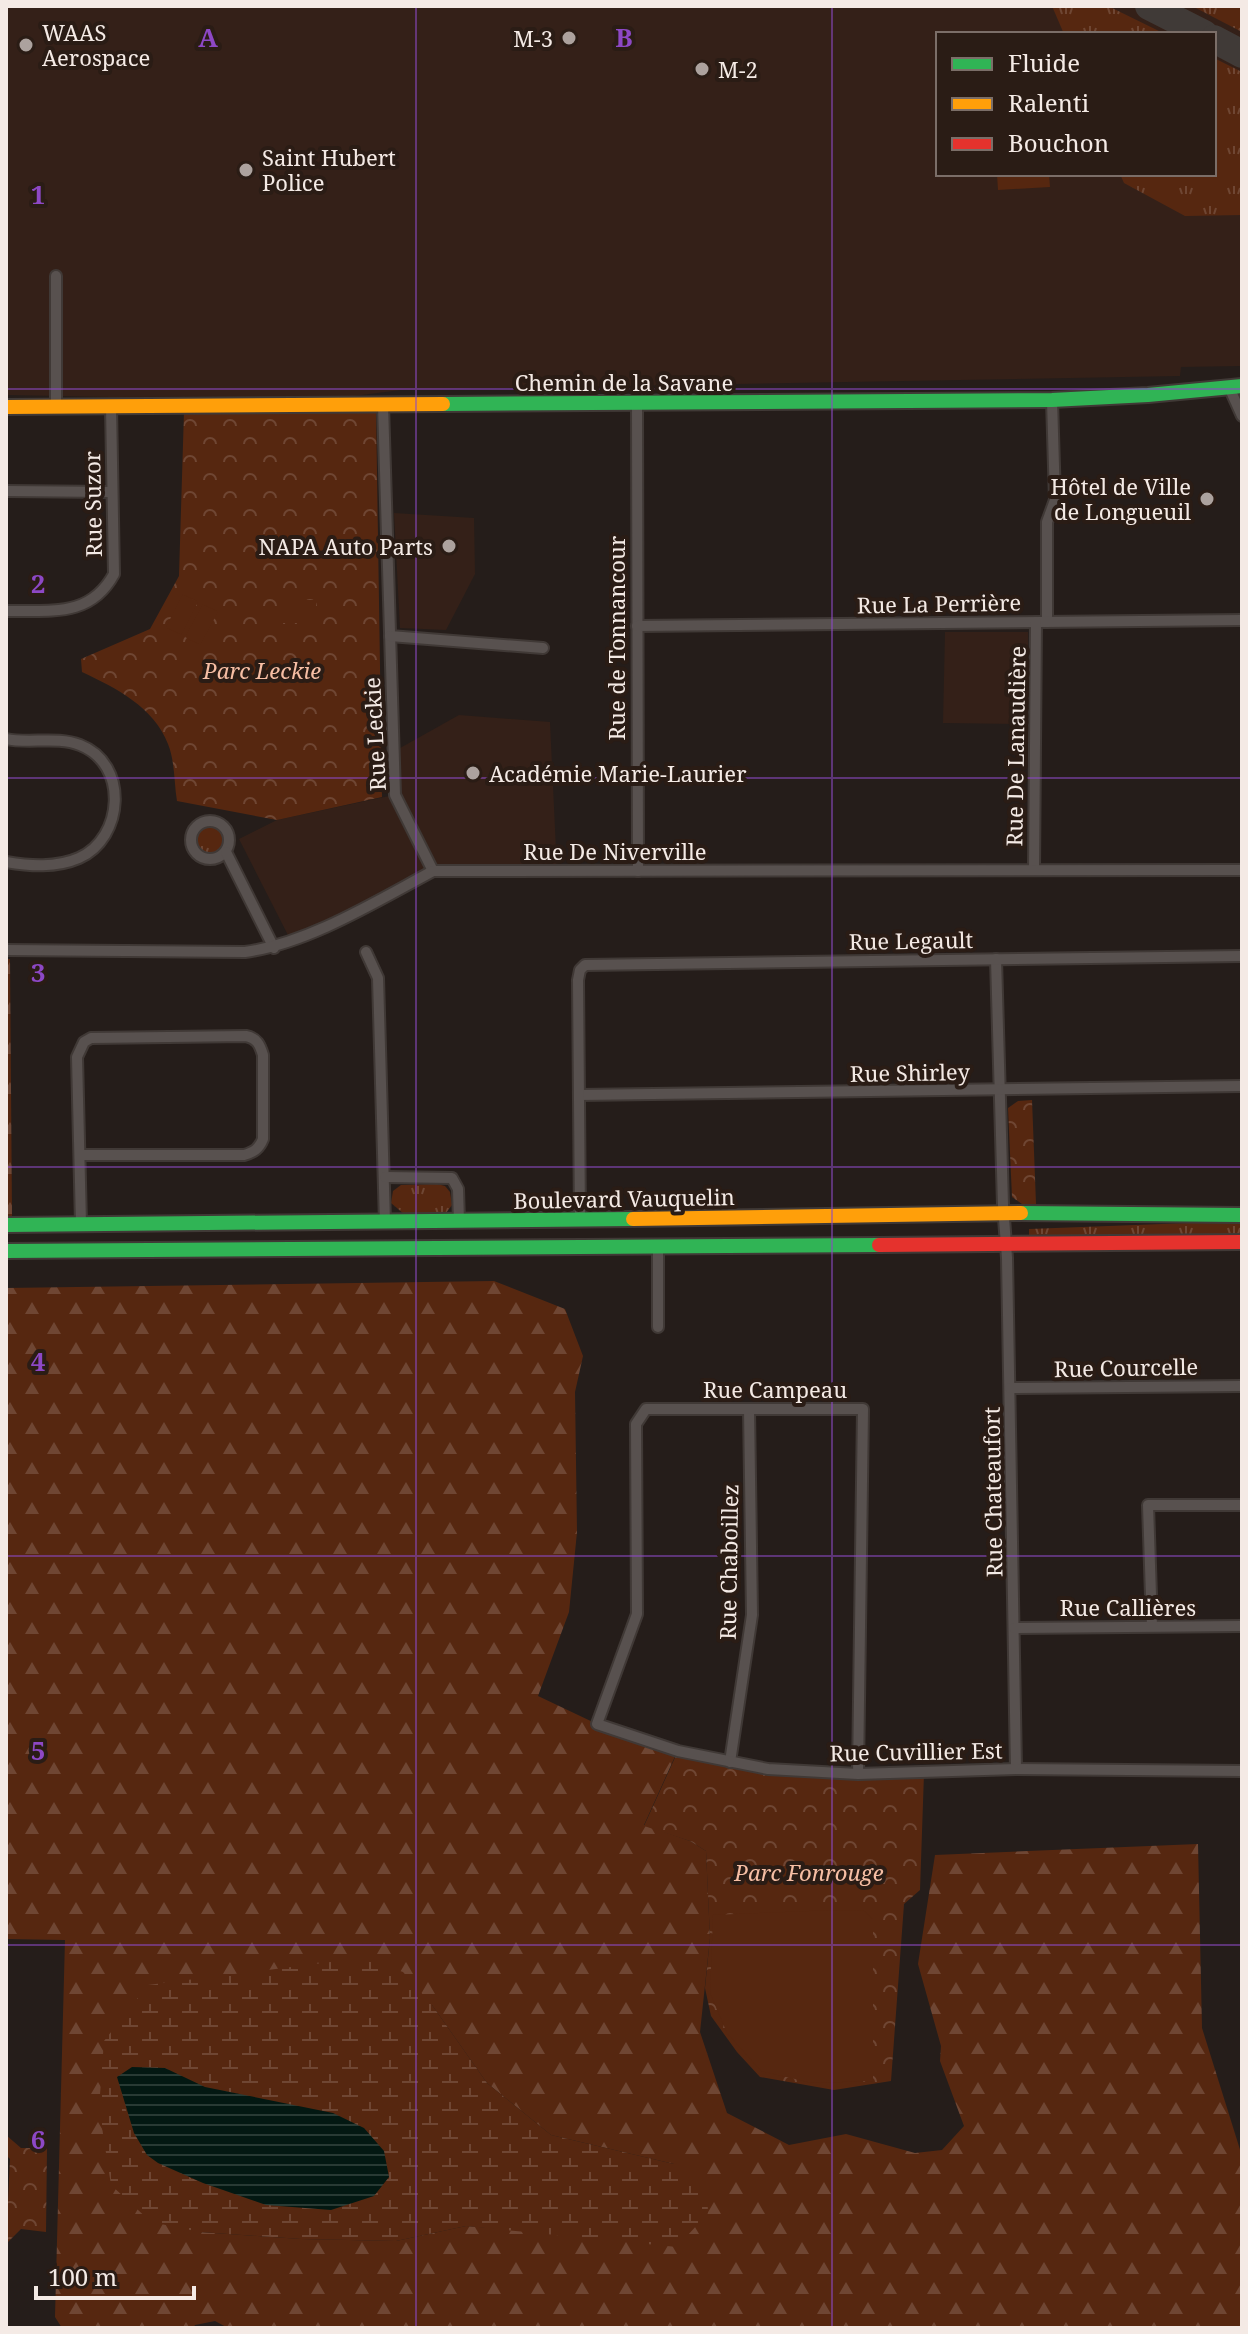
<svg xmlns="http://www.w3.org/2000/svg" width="1248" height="2334" font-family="'Noto Serif',serif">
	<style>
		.built { fill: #342018; fill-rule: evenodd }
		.grass { fill: url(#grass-tufts) }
		.forest { fill: url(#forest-firs); fill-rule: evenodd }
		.wetland { fill: url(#wetland-marsh); fill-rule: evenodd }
		.park { fill: url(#park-crowns) }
		.pitch { fill: #562710 }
		.water { fill: url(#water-rules) }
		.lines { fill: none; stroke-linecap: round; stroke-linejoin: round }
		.taxiway { stroke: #403a37; stroke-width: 28 }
		.street-casing { stroke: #403936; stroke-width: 14 }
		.fast-casing { stroke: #403936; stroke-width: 18 }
		.slow-casing { stroke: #403936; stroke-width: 18 }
		.jam-casing { stroke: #403936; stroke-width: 18 }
		.street { stroke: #58514f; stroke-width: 10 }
		.fast { stroke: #30b455; stroke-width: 14 }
		.slow { stroke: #ff9f0a; stroke-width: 14 }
		.jam { stroke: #e5322d; stroke-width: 14 }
		.grid { fill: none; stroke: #8d48c5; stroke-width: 2; stroke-opacity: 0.55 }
		.poi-dot { fill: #aca29e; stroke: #2a1c15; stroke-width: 3 }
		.labels { text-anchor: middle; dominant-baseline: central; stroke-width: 8; stroke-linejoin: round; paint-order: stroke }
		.poi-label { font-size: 22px; fill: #f4eae5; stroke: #2a1c15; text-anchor: start }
		.street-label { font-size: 22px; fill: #f4eae5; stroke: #2a1c15 }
		.park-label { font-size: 22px; font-style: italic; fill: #f6bea4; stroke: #2a1c15 }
		.grid-label { font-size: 26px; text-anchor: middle; font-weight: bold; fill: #8d48c5; stroke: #2a1c15; stroke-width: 8; stroke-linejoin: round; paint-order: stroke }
	</style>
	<defs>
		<pattern id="grass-tufts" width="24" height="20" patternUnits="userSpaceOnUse" patternTransform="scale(2)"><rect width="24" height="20" fill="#562710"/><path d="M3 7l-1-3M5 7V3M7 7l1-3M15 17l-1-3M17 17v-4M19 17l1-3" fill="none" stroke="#6f4633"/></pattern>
		<pattern id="forest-firs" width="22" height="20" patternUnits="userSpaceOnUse" patternTransform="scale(2)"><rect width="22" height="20" fill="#562710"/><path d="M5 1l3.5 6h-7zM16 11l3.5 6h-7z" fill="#6f4633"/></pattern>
		<pattern id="wetland-marsh" width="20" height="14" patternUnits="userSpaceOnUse" patternTransform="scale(2)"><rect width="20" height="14" fill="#562710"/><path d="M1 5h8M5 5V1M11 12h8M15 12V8" fill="none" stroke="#6f4633"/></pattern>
		<pattern id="park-crowns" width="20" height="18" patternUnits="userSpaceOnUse" patternTransform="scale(2)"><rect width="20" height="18" fill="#562710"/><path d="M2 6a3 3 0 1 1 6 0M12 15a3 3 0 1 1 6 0" fill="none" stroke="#6f4633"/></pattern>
		<pattern id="water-rules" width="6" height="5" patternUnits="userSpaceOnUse" patternTransform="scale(2)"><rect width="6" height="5" fill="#031812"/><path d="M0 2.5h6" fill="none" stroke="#283a34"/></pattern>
	</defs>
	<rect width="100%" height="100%" fill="#251d1a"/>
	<g class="built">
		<path d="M6,6H1242V366L1181,367L1180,376L401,390L354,396L110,397L6,395ZM938,34H1214V174H938Z"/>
		<path d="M394,513L474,518L475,574L446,630L400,628Z"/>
		<path d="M945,632H1028V724L943,723Z"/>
		<path d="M459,715L550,722L557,871H433L291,941L239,839L277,820L394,795L393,752Z"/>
	</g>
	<g class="grass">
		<path d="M1052,6H1108L1165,34H1064Z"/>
		<path d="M1192,6H1242V32Z"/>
		<path d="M1214,58L1242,72V215L1185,216L1124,183L1120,174H1214Z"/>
		<circle cx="210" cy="838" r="15"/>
		<path d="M437,1184L445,1186L450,1192L452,1205L446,1213L404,1214L391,1203L393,1191L401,1185Z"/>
		<path d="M1242,1221V1236L1029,1238V1229Z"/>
	</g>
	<g class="forest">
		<path d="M6,959H10L12,1216H6Z"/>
		<path d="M494,1281L565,1309L583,1356L575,1392L577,1532L569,1612L538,1696L597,1724L677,1752L644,1825L690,1841L706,1851L710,1938L700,2032L727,2113L789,2145L846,2134L915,2153L942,2150L964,2126L940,2061L941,2046L918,1964L935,1855L1198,1844L1202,2028L1242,2156V2328H228L215,2321L195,2325L193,2328H62L55,2317L65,1940L6,1939V1288ZM432,2005L487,2083L551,2135L674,2164L527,2231L466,2226L396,2241L301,2239L200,2232Z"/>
	</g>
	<path class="wetland" d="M362,1958L403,1972L432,2005L487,2083L551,2135L674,2164L707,2185L708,2213L677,2247L466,2226L396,2241L301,2239L200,2232L151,2222L111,2185L99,2108L104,2041L148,1985ZM165,2068L205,2087L262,2099L203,2183C146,2158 143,2159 122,2099Z"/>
	<g class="park">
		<path d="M376,408L382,797L277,820L177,801C174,783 175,761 168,744C154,707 116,688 82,672L81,659L150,629L179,576L184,412Z"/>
		<path d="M1032,1100L1036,1204H1022L1012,1197L1008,1108L1018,1101Z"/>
		<path d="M678,1751L768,1769L924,1773L920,1890L904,1904L891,2081L834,2090L760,2077L737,2052L711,2016L705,1988L710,1938L706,1851L690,1841L644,1826Z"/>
		<path d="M6,2135L21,2148H47L46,2232L21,2229L6,2244L10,2159L6,2155Z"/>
	</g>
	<g class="pitch">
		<path d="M997,174H1049L1050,187L998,190Z"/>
		<path d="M183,594L198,602L181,635L166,627Z"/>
		<rect x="277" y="600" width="39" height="23"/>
		<path d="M203,604L218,612L200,645L185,637Z"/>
		<path d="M832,1910L864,1911L873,1919V2081L812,2083L761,2071L727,2033L710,1993L713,1915Z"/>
	</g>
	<path class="water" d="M132,2067L165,2068L205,2087L333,2113L364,2128L384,2151L389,2177L374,2196L331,2210L266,2205L203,2183L158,2163L147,2155L134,2133L117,2077Z"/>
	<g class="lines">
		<g class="taxiway">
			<path d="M1149,6L1204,34"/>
			<path d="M1214,39L1242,54"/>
		</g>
		<g class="street-casing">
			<g id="street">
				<path d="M56,276V406"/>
				<path d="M1229,387L1242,416"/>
				<path d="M637,404L638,871"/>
				<path d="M383,405L395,795L433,871"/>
				<path d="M6,491L111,492"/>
				<path d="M6,611C51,610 90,618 114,574L111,406"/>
				<path d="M1047,622V522L1055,500L1052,400"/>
				<path d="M637,626L1242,620"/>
				<path d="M390,636L543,648"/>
				<path d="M6,739C29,744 57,736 80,745C129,764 124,838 79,858C56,868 30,866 6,862"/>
				<circle cx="210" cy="840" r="19"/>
				<path d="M226,852L274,948"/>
				<path d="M1034,870L1036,622"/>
				<path d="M6,950L245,952C309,943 375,902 433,871L1242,870"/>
				<path d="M366,952L378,978L385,1223"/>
				<path d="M996,959L1003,1205L1007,1258L1016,1769"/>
				<path d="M579,1095L1242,1086"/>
				<path d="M80,1155H244C254,1152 259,1149 263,1139V1055C260,1045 257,1038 246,1036L91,1038L84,1042L77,1057L81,1224"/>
				<path d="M385,1177L452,1178L458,1189L459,1222"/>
				<path d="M580,1221L578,980L580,970L585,965L1242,956"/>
				<path d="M658,1245V1327"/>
				<path d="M1010,1388L1242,1386"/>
				<path d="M1152,1626L1148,1505H1242"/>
				<path d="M1014,1628L1242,1626"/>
				<path d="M730,1762L752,1615L749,1409"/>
				<path d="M858,1774L863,1409H646L636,1424L637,1614L597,1724L678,1751L768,1769L858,1774L1016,1769L1242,1771"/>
			</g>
		</g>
		<g class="fast-casing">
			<g id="fast">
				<path d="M443,404L1052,400L1148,395L1242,386"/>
				<path d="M1021,1213L1242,1215"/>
				<path d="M6,1225L633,1219"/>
				<path d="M6,1251L879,1245"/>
			</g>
		</g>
		<g class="slow-casing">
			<g id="slow">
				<path d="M6,407L443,404"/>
				<path d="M633,1219L1021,1213"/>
			</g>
		</g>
		<g class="jam-casing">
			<path id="jam" d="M879,1245L1242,1242"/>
		</g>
		<use href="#street" class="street"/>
		<use href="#fast" class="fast"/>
		<use href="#slow" class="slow"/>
		<use href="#jam" class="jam"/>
	</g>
	<path class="grid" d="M416,6V2328M832,6V2328M6,389H1242M6,778H1242M6,1167H1242M6,1556H1242M6,1945H1242"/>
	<g class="poi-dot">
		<circle cx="569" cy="38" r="8"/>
		<circle cx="26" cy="45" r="8"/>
		<circle cx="702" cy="69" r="8"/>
		<circle cx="246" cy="170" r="8"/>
		<circle cx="1207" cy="499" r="8"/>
		<circle cx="449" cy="546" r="8"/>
		<circle cx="473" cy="773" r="8"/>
	</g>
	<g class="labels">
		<g class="poi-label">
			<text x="42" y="32">WAAS<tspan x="42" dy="25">Aerospace</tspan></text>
			<text x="553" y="38" text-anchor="end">M-3</text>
			<text x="718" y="69">M-2</text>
			<text x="262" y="157">Saint Hubert<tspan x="262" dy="25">Police</tspan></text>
			<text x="1191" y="486" text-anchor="end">Hôtel de Ville<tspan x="1191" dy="25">de Longueuil</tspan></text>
			<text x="433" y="546" text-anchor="end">NAPA Auto Parts</text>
			<text x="489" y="773">Académie Marie-Laurier</text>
		</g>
		<g class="street-label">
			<text x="624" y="382">Chemin de la Savane</text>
			<text transform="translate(92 504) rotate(-91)">Rue Suzor</text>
			<text transform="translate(939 603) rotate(-1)">Rue La Perrière</text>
			<text transform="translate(616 638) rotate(-90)">Rue de Tonnancour</text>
			<text transform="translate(374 734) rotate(-93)">Rue Leckie</text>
			<text transform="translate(1015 746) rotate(-89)">Rue De Lanaudière</text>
			<text x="615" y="851">Rue De Niverville</text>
			<text transform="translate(911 940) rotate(-1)">Rue Legault</text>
			<text transform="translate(910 1072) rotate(-1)">Rue Shirley</text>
			<text transform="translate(624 1198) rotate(-1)">Boulevard Vauquelin</text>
			<text transform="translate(1126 1367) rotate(-1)">Rue Courcelle</text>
			<text x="775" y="1389">Rue Campeau</text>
			<text transform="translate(992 1492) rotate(-91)">Rue Chateaufort</text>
			<text transform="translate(728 1562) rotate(-89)">Rue Chaboillez</text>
			<text x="1128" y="1607">Rue Callières</text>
			<text transform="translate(916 1751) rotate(-1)">Rue Cuvillier Est</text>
		</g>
		<g class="park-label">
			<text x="262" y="670">Parc Leckie</text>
			<text x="809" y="1872">Parc Fonrouge</text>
		</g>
	</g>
	<g class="grid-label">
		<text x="208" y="47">A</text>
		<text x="624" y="47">B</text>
		<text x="38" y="204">1</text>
		<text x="38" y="593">2</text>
		<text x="38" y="982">3</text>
		<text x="38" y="1371">4</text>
		<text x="38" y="1760">5</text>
		<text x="38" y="2149">6</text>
	</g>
	<rect width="1248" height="2334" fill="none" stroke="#f4eae5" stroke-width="16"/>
	<rect x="936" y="32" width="280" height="144" fill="#2a1c15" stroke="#7b6e68" stroke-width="2"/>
	<rect x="952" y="58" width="40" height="12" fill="#30b455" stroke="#7b6e68" stroke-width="2"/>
	<text x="1008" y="72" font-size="24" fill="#f4eae5">Fluide</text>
	<rect x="952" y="98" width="40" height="12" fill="#ff9f0a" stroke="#7b6e68" stroke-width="2"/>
	<text x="1008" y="112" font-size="24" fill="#f4eae5">Ralenti</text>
	<rect x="952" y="138" width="40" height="12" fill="#e5322d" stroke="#7b6e68" stroke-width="2"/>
	<text x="1008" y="152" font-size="24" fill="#f4eae5">Bouchon</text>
	<path d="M36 2286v12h158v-12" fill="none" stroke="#f4eae5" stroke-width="4"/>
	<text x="48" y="2286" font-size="24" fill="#f4eae5" stroke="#2a1c15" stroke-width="6" paint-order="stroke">100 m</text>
</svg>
